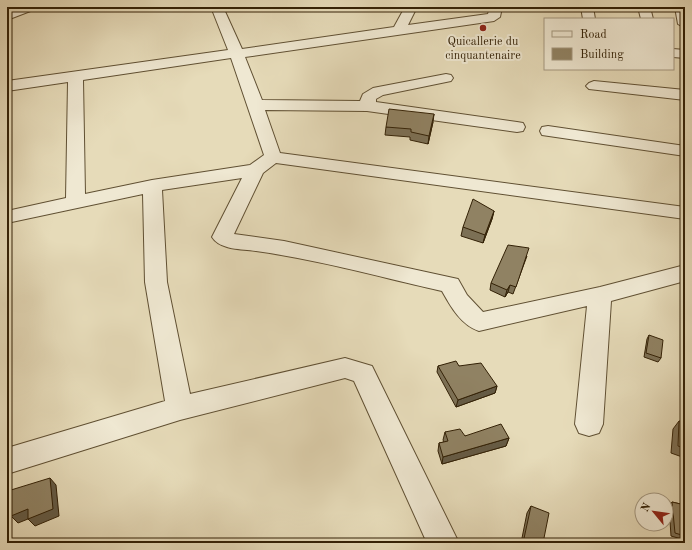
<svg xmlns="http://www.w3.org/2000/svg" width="692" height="550" font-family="'Old Standard TT',serif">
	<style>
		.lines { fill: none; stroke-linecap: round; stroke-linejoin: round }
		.minor-casing { stroke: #605033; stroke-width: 2 }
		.minor { fill: #efe8d2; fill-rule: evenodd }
		.wall { fill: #7c7055; stroke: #332106 }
		.shaded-wall { fill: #655b45; stroke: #332106 }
		.building { fill: #908263; stroke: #332106 }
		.poi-dot { fill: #8f2418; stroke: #efe8d2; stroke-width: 1.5 }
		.labels { text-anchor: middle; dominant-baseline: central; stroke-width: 4; stroke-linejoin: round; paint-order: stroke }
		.far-poi-label { font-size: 12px; fill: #332106; stroke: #efe8d2 }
	</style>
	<rect width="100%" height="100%" fill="#e6dbb9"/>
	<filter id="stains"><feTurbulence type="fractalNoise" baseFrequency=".005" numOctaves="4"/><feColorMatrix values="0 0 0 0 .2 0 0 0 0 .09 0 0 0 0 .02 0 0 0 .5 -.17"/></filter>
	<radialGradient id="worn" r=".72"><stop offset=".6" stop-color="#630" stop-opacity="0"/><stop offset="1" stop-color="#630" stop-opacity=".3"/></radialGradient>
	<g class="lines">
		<g class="minor-casing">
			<g id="minor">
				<path d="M18,7H35L33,10L7,20V11Z"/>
				<path d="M211,7H223L242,49L394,27L405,7H417L408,25L488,14L490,7H502L500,17L494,21L245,57L262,100L360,101L363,94L373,88L446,74L451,75L453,78L451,81L383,95L376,99V102L517,122L523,123L525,127L523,131L517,132L367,111L265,110L280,153L685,207V219L276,163L263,173L234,234L284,241L458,279L467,295L483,312L600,287L685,265V281L611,301L603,424L599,433L589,436L579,433L575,424L587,306L479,331C461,325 451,307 442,291C380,277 319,260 256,251C242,249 220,250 212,237L242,178L162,190L167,282L190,394L345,358L372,366L459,543H427L354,381L345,378L180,420L7,474V448L165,401L145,282L143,194L7,223V211L66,198L68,82L7,91V81L228,50ZM231,58L264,155L250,165L152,180L85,194L83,80Z"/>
				<path d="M581,7H593L595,19H583Z"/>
				<path d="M638,7H650L653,19H641Z"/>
				<path d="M675,7H685V28L678,24Z"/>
				<path d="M673,49L685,50V58L673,57Z"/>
				<path d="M594,81L685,90V100L589,89L586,86L589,83Z"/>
				<path d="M548,126L685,146V156L542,135L540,131L542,127Z"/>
			</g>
		</g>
		<use href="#minor" class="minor"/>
	</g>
	<g class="wall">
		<path d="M433,122L428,144L410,140V137L385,135L386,127Z"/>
		<path d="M494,211L492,219L483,243L461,236L463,227Z"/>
		<path d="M527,256L513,294L508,292L505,297L490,290L491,283Z"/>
		<path d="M649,335L661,358L658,362L644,357L647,339Z"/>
		<path d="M438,366H459L497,386L495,393L456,407L437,372Z"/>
		<path d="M679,421L685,423V458L671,453L673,429Z"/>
		<path d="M445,432L465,436L509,438L506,446L442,464L438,451L439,443L444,442L443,440Z"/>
		<path d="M672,502L685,505V540L671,536L669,506Z"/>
		<path d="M531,506L543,543H521L527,513Z"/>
	</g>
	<g class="shaded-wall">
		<path d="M434,114L433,122L428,144L429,136Z"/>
		<path d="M494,211L492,219L483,243L485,235Z"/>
		<path d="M510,285L508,292L505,297L507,290Z"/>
		<path d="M497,386L495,393L456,407L458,400Z"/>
		<path d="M509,438L506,446L442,464L443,457Z"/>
		<path d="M50,478L56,485L59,516L35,526L28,519L18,523L11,516Z"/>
	</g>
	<g class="building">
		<path d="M389,109L434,114L429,136L411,132V129L386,127Z"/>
		<path d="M473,199L494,211L485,235L463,227Z"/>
		<path d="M508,245L529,248L516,287L510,285L507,290L491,283Z"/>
		<path d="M649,335L663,340L661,358L646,353Z"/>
		<path d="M456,361L459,366L481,363L497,386L458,400L438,366Z"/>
		<path d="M679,421L685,423V448L678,446Z"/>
		<path d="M501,424L509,438L443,457L439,443L448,441L445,432L460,429L465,436Z"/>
		<path d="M50,478L53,509L28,519V509L11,516V490Z"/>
		<path d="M672,502L685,505V536L675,533Z"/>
		<path d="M531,506L549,513L543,543H523Z"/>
	</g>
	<circle class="poi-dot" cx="483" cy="28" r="4"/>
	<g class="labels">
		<g class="far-poi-label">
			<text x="483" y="42">Quicallerie du<tspan x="483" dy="14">cinquantenaire</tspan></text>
		</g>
	</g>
	<rect width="692" height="550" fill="none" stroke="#e6dbb9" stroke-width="24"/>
	<rect x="8" y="8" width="676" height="534" fill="none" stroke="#332106" stroke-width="2"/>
	<rect x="12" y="12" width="668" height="526" fill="none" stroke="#332106"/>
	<rect x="544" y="18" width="130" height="52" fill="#efe8d2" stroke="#a49880"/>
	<rect x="552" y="31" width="20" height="6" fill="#efe8d2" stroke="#a49880"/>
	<text x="580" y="38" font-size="12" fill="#332106">Road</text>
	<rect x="552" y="48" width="20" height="12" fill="#908263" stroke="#a49880"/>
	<text x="580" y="58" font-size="12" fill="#332106">Building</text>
	<g transform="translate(654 512) rotate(299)"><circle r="19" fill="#efe8d2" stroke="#a49880"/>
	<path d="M0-3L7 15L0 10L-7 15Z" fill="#8f2418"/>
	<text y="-6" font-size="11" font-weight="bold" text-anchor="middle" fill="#332106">N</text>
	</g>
	<rect width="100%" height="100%" filter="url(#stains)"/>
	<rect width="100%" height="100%" fill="url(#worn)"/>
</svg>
